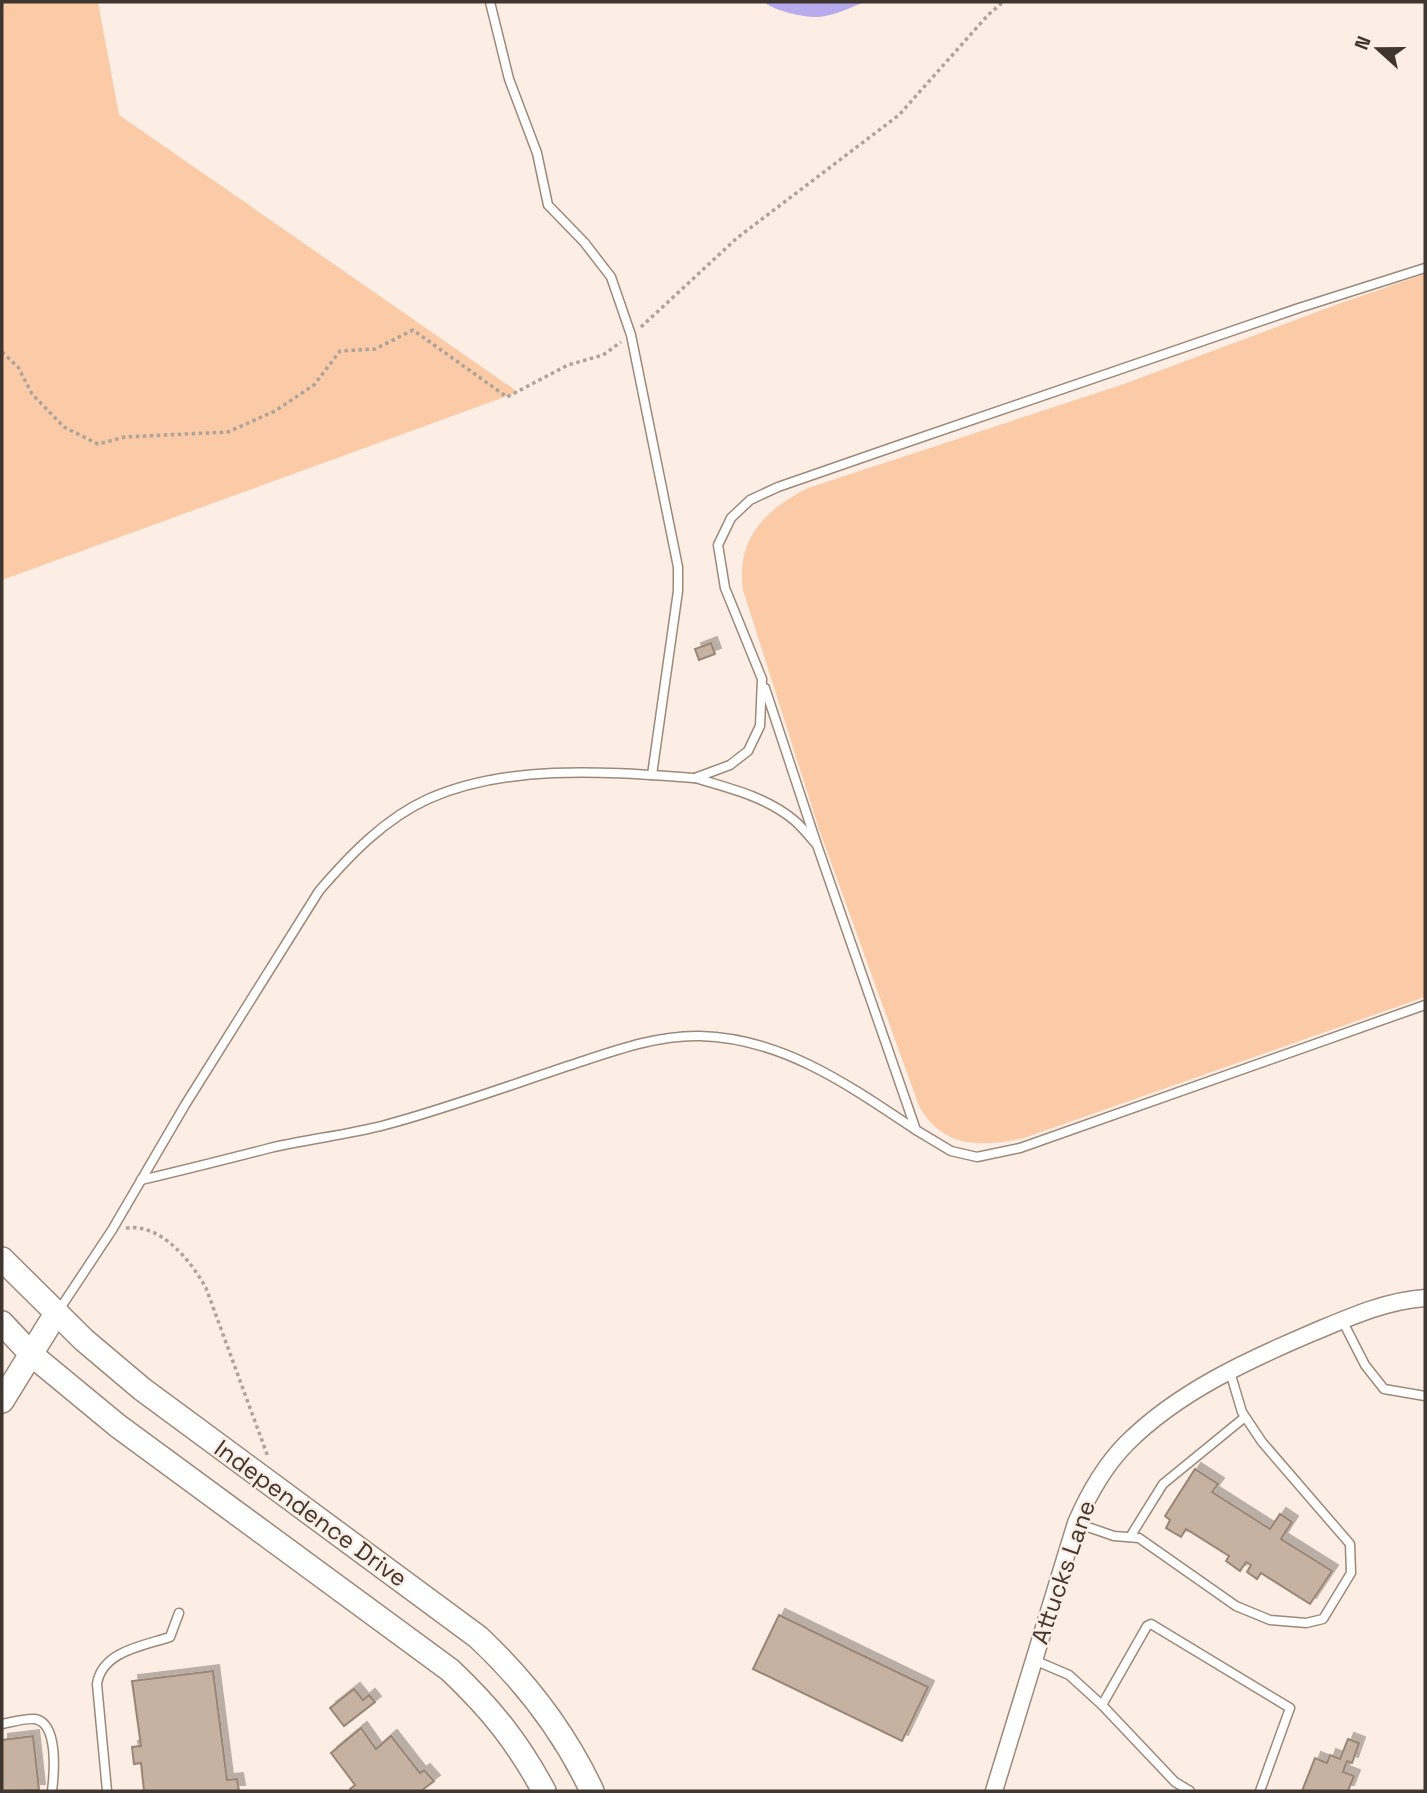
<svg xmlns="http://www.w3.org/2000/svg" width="1427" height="1793" font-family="'Space Grotesk',sans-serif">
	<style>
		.green { fill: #facba6 }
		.water { fill: #b7aaed }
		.building { fill: #c7b1a1; stroke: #998575; stroke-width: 2; filter: url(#shadow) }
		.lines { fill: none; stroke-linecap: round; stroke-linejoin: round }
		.lane-casing { stroke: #9d8979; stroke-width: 11 }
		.street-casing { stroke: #9d8979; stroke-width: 19 }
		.secondary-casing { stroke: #9d8979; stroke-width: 26 }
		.path { stroke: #aea39a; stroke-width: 3.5; stroke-dasharray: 3.5 3.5; stroke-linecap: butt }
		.lane { stroke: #fff; stroke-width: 8 }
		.street { stroke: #fff; stroke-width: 16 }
		.secondary { stroke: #fff; stroke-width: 23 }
		.labels { text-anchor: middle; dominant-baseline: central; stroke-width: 5; stroke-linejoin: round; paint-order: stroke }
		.street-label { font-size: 24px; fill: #3e362f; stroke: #fceee4 }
	</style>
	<defs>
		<filter id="shadow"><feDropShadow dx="6" dy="-6" stdDeviation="0" flood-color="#0004"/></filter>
	</defs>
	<rect width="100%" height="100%" fill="#fceee4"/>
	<g class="green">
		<path d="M2,2H98L119,115L518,392L2,580Z"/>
		<path d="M1425,274V997L1024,1138C981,1147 943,1149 919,1106L819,829L743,590C736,538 765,510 808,488L1124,384L1338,304Z"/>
	</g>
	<path class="water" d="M764,2H865C851,7 832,17 817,17C802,17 775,11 764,2Z"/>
	<g class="building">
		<path d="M711,643L715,654L699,660L695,649Z"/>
		<path d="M1195,1469L1218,1484L1212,1492L1270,1529L1280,1514L1292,1522L1281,1539L1332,1571L1310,1604L1261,1573L1257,1579L1247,1572L1251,1565L1246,1562L1240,1571L1226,1561L1229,1556L1186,1529L1181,1537L1166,1528L1170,1520L1165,1516Z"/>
		<path d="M779,1615L928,1687L902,1741L753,1669Z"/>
		<path d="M213,1671L227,1780L237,1779L239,1791H144L141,1763L134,1764L132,1747L141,1746L132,1681Z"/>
		<path d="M354,1689L363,1700L369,1695L375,1702L344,1726L330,1708Z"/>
		<path d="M361,1728L376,1749L391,1736L420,1773L424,1770L434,1781L421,1791H351L350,1789L355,1785L331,1753Z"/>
		<path d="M33,1736L39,1790L2,1791V1740Z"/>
		<path d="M1348,1739L1359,1743L1352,1763L1347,1761L1343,1772L1354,1776L1348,1791H1302L1315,1758L1327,1763L1330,1755L1340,1759Z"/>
	</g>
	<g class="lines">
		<g class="lane-casing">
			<g id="lane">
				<path d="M490,2L509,79L537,153L548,205L584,242L611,277L631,335L678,567V591L652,775"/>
				<path d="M1425,268L1299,308L902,444L778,487L750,500L731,518L718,545L725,588L762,679L760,726L748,751L730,765L695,778C729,788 767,797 795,821C803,828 810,837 817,845L916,1130L951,1151L977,1157L1020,1148L1425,1005"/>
				<path d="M765,688L816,842"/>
				<path d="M141,1180C184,1170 227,1159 270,1148C308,1139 347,1135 385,1125C449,1108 513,1084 577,1063C616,1050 658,1035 700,1036C783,1038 850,1086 916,1130"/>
				<path d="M59,1310L112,1230L185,1105L319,891C349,856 384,819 428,799C509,763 609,772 695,778"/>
				<path d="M1342,1320L1365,1365L1384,1389L1425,1396"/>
				<path d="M1076,1523L1114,1536L1139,1538L1236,1606L1270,1620L1306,1623L1323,1619L1351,1573L1350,1544L1262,1442L1242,1412L1230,1372"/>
				<path d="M1130,1537L1163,1484L1245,1417"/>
				<path d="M1034,1660L1069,1675L1102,1705"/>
				<path d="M2,1724C12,1722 25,1718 35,1719C59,1723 54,1775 52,1791"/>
				<path d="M107,1791L97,1684C102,1651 143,1646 170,1637L179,1613"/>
				<path d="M1190,1791L1175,1782L1102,1705L1147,1626L1151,1624L1290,1708L1260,1791"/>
			</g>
		</g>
		<g class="street-casing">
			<path id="street" d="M994,1791L1076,1523C1089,1493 1104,1466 1127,1443C1178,1392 1248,1360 1314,1332C1350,1317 1385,1301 1425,1298"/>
		</g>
		<g class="secondary-casing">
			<g id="secondary">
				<path d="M2,1259L84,1340L142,1389L478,1637C526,1682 564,1731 592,1791"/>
				<path d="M2,1323L32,1355L118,1426L450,1670C491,1709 517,1741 544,1791"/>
				<path d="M2,1401L57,1312"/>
			</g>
		</g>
		<g class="path">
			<path d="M641,327L737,238L899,115L988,15L1003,2"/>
			<path d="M2,352L18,367L32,394L64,427L98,444L125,437L228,432L275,411L314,385L340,351L375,349L413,330L507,397L568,365L603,355L621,342"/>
			<path d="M126,1228C161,1223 191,1261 206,1288L268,1457"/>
		</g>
		<use href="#lane" class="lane"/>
		<use href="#street" class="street"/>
		<use href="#secondary" class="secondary"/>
	</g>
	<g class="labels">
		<g class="street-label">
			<text transform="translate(311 1513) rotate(36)">Independence Drive</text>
			<text transform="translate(1063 1572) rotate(-71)">Attucks Lane</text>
		</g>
	</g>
	<rect width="1427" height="1793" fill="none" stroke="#3e362f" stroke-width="7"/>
	<g transform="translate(1378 49) rotate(291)" stroke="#fceee4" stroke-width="5" paint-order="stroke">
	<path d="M0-5L12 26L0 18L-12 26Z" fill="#3e362f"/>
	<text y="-10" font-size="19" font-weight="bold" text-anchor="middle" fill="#3e362f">N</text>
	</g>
</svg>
